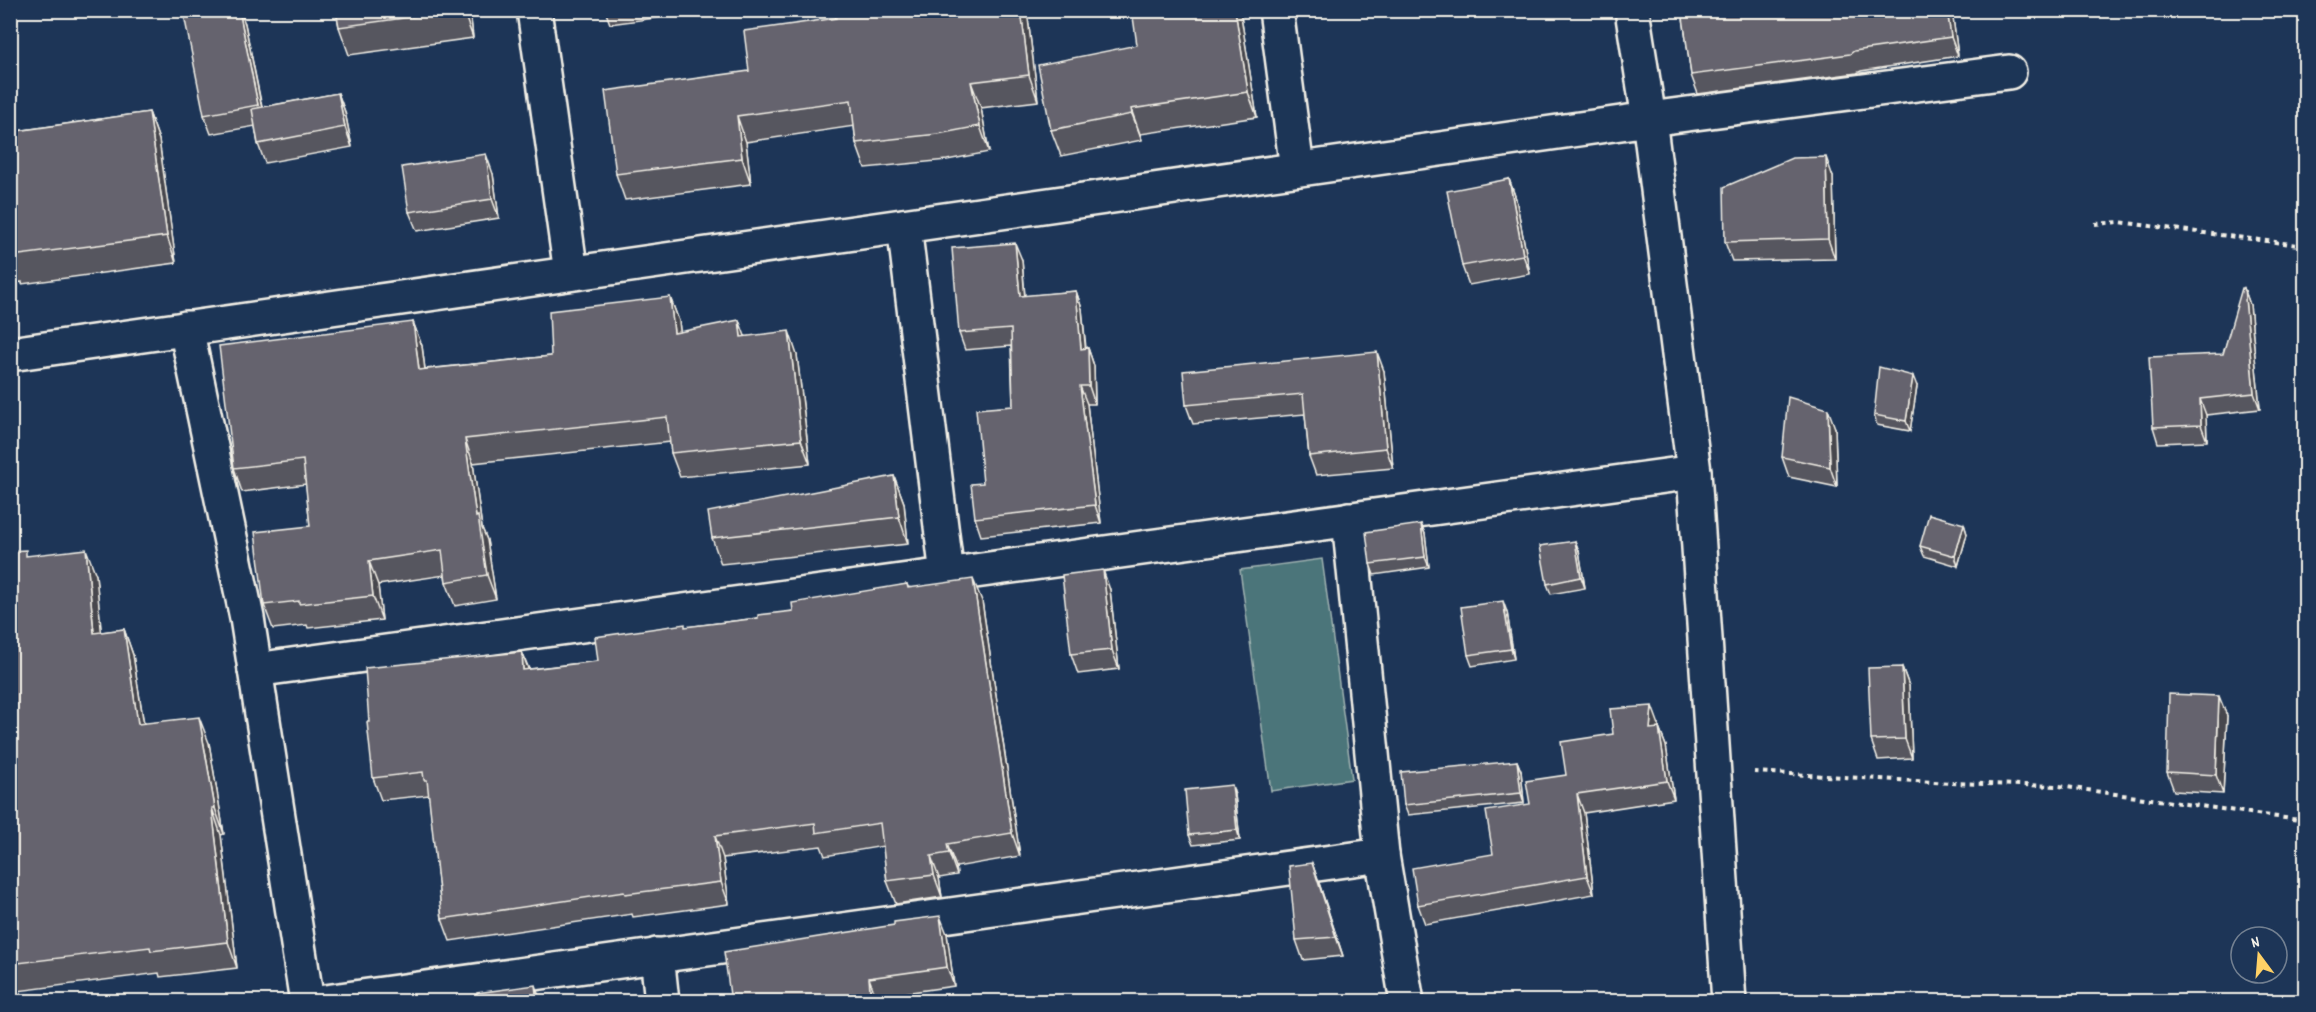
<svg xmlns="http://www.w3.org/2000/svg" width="2316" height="1012" font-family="Dekko,sans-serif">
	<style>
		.green { fill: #4c757a; stroke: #a0b3b1; stroke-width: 1.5 }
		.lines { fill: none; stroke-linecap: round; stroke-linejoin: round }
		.street-casing { stroke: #f4f1e8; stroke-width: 38 }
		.path { stroke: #f4f1e8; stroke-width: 4; stroke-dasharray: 4.5 4.5; stroke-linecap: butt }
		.street { stroke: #1d3557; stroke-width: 33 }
		.wall { fill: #57565f; stroke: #f4f1e8; stroke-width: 1.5 }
		.shaded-wall { fill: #47464d; stroke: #f4f1e8; stroke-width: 1.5 }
		.building { fill: #65646e; stroke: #f4f1e8; stroke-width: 1.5 }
	</style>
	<rect width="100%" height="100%" fill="#1d3557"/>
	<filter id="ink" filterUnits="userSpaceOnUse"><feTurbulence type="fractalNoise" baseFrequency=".0167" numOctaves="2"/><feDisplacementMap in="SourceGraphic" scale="12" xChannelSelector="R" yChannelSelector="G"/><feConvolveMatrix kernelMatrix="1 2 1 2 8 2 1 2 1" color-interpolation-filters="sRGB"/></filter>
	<g filter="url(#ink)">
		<path class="green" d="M1322,559L1352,779L1271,791L1240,570Z"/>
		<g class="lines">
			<g class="street-casing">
				<g id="street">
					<path d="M534,10L571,273"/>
					<path d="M1276,10L1297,169"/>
					<path d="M1632,10L1649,119L1694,472L1729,1002"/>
					<path d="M904,226L947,575"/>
					<path d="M186,328L247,618L307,1002"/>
					<path d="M10,354L1649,119L2009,72"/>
					<path d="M1349,519L1382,855L1407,1002"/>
					<path d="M255,670L1694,472"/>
					<path d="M657,955L662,1002"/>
					<path d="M325,1002L1382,855"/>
				</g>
			</g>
			<g class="path">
				<path d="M2095,224L2119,222L2306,246"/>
				<path d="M1754,772L1950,783L2059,786L2306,821"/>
			</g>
			<use href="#street" class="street"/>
		</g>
		<g class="wall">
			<path d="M336,10H470L473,38L349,55L339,27Z"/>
			<path d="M605,10H715L610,24Z"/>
			<path d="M1027,10L1038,101L981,108L989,152L947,160L865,168L856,143L854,126L746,142L751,184L625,200L616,174L749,71Z"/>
			<path d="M1240,10L1257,117L1140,134L1142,140L1061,156L1051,130L1137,45Z"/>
			<path d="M1682,10H1952L1958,56L1861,71L1857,73L1698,94L1691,75Z"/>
			<path d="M245,24L262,107L338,93L345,112L352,147L265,163L258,144L255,126L211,134L204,115Z"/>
			<path d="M149,112L159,140L176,263L22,284V282L10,283V132Z"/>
			<path d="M493,174L499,218L417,231L409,212Z"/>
			<path d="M1833,177L1835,259L1732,261L1725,242Z"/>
			<path d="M1509,179L1516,199L1530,274L1469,285L1462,266Z"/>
			<path d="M1022,260L1025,296L1076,291L1082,309L1086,348H1088L1094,366L1095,404H1087L1101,523L981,536L975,518L983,483L1013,406L1011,346L965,350L959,333Z"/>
			<path d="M2244,288L2250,305L2260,409L2206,415L2207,441L2158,443L2153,427L2223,354Z"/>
			<path d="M670,297L679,321L680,332L745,336L797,355L810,464L680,477L671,453L670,442L473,463L482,528L487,540L496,599L455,606L446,582L445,575L378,585L382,620L308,628L307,625L273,629L264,605L310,526L306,484L242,492L234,468L413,322L422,346L425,369L551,356Z"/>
			<path d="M1384,371L1393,468L1316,475L1309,456L1305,414L1193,424L1186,405Z"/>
			<path d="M1917,386L1910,431L1877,425L1874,415Z"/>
			<path d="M1835,428L1837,487L1789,477L1782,457Z"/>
			<path d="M894,476L904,503L908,544L721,564L712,538Z"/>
			<path d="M1421,524L1425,534L1429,567L1374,575L1370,564Z"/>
			<path d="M1964,524L1967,534L1958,566L1924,556L1920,546Z"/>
			<path d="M1575,541L1579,551L1585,588L1551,594L1547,584Z"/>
			<path d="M10,551L96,575L101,632L124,629L133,655L144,724L209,743L224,834L221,835L237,968L160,977L159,973L10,992Z"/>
			<path d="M907,584L908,587L982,601L1020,856L956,867L957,875L939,878L942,897L896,904L887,881L883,846L825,856L821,846L723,858L729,904L633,917L632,914L450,941L442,919L429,795L381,800L373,778L522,652L529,669L598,661L686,627L758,618L793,611Z"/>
			<path d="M1110,590L1119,669L1078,674L1071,654Z"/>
			<path d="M1507,612L1514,659L1472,666L1468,655Z"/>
			<path d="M1902,667L1909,686L1912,758L1878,760L1871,740Z"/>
			<path d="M2227,716L2223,794L2174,791L2167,772Z"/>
			<path d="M1659,725V728L1666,746L1674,799L1584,813L1594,894L1425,924L1418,905L1493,854L1566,775L1613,734Z"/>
			<path d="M1517,761L1521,771L1524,803L1408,815L1404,805Z"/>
			<path d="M1235,795L1240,840L1193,845L1189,835Z"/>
			<path d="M1312,863L1319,883L1343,956L1303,960L1296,940Z"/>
			<path d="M947,934L954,986L876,997L877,1002H731Z"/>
		</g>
		<g class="shaded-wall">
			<path d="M239,10H240L245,24L265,124L258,105Z"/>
			<path d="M463,10H470L473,38Z"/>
			<path d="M1021,10H1027L1038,101L1029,75Z"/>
			<path d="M1235,10H1240L1257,117L1248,92Z"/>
			<path d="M1947,10H1952L1958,56L1951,37Z"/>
			<path d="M971,82L981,108L989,152L980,126Z"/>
			<path d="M338,93L345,112L352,147L345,127Z"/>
			<path d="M1131,109L1140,134L1142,140L1132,114Z"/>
			<path d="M149,112L159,140L176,263L167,236Z"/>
			<path d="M737,116L746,142L751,184L742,158Z"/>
			<path d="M486,154L493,174L499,218L492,199Z"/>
			<path d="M1826,157L1833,177L1835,259L1828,239Z"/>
			<path d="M1509,179L1516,199L1530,274L1523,255Z"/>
			<path d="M1015,243L1022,260L1026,313L1020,296Z"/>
			<path d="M2244,288L2250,305L2260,409L2254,393Z"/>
			<path d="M1076,291L1082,309L1087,366L1081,349Z"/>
			<path d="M670,297L679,321L683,357L674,333Z"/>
			<path d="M739,320L748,344L741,337Z"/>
			<path d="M413,322L422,346L428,394L419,370Z"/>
			<path d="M789,331L797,355L810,464L801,440Z"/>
			<path d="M1088,348L1094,366L1095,404L1089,386Z"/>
			<path d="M1377,352L1384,371L1393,468L1386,448Z"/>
			<path d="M1913,376L1917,386L1910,431L1906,421Z"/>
			<path d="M1080,386L1087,404L1101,523L1095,505Z"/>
			<path d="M2200,399L2206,415L2207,441L2201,425Z"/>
			<path d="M1828,409L1835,428L1837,487L1830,467Z"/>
			<path d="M465,439L473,463L482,528L487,540L496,599L487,575L476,517Z"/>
			<path d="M894,476L904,503L908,544L899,517Z"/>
			<path d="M1421,524L1425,534L1429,567L1425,557Z"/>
			<path d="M1964,524L1967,534L1958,566L1955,556Z"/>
			<path d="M1575,541L1579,551L1585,588L1581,577Z"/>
			<path d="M86,549L96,575L104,659L94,633Z"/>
			<path d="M369,561L378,585L382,620L373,596Z"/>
			<path d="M1103,570L1110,590L1119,669L1112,650Z"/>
			<path d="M973,579L982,601L1020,856L1012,833Z"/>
			<path d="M1503,601L1507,612L1514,659L1511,649Z"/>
			<path d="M124,629L133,655L148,751L138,724Z"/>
			<path d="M522,652L530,674L523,670Z"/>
			<path d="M1902,667L1909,686L1912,758L1905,739Z"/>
			<path d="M2219,696L2227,716L2223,794L2216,775Z"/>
			<path d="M1652,706L1659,725L1657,747L1650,729Z"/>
			<path d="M199,717L209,743L224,834L215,808Z"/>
			<path d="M1659,728L1666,746L1674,799L1667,781Z"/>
			<path d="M1517,761L1521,771L1524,803L1521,793Z"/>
			<path d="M1232,785L1235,795L1240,840L1237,830Z"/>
			<path d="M1577,794L1584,813L1594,894L1587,876Z"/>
			<path d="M212,808L221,835L237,968L228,942Z"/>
			<path d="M715,836L723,858L729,904L721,882Z"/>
			<path d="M947,844L956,867L957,875L949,853Z"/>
			<path d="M931,856L939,878L942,897L934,875Z"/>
			<path d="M1312,863L1319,883L1343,956L1336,937Z"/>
			<path d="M940,916L947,934L954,986L947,967Z"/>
			<path d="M869,978L876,997L877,1002H871Z"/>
			<path d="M535,985L541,1002H537Z"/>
		</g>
		<g class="building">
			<path d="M183,10H239L258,105L204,115Z"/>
			<path d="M336,10H462L339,27Z"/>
			<path d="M834,10H1021L1029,75L971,82L980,126L938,134L856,143L851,100L737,116L742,158L616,174L605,91L749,71L744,31L836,18Z"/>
			<path d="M1132,10H1235L1248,92L1131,109L1132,114L1051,130L1038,65L1137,45Z"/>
			<path d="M1682,10H1947L1951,37L1854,51L1850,54L1691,75Z"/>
			<path d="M338,93L345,127L258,144L252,109Z"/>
			<path d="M149,112L167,236L12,256V254H10V132Z"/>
			<path d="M486,154L492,199L409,212L402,167Z"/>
			<path d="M1826,157L1828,239L1725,242L1724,187L1792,158Z"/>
			<path d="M1509,179L1523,255L1462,266L1447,191Z"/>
			<path d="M1015,243L1020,296L1076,291L1081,349L1088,348L1089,386H1080L1095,505L975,518L971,484L983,483L976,409L1013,406L1011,329L959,333L952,248Z"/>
			<path d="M2242,288H2244L2254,393L2200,399L2201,425L2153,427L2149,357L2223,354Z"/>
			<path d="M670,297L674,333L739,320L741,337L789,331L801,440L671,453L667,417L465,439L476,517L478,516L487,575L446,582L442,550L369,561L373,596L299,604V601L264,605L255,532L310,526L303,460L234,468L219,346L413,322L419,370L551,356L549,311Z"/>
			<path d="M1377,352L1386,448L1309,456L1303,394L1186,405L1183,371Z"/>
			<path d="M1879,367L1913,376L1906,421L1874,415Z"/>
			<path d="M1788,397L1828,409L1830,467L1782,457Z"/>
			<path d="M894,476L899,517L712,538L708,512Z"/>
			<path d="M1929,514L1964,524L1955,556L1920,546Z"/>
			<path d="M1421,524L1425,557L1370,564L1366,532Z"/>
			<path d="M1575,541L1581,577L1547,584L1540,546Z"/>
			<path d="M86,549L94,633L124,629L138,724L199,717L215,808H212L228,942L151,951L150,947L10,964V551L26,550V556Z"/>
			<path d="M1103,570L1112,650L1071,654L1062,575Z"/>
			<path d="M973,579L1012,833L947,844L949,853L931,856L934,875L887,881L880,823L816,833L815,823L715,836L721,882L625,894L624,892L442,919L427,780H424L423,772L373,778L367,722H369L365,668L522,652L523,670L598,661L595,637L685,624V627L758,618V615L793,611L792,603L907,584L908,588Z"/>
			<path d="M1503,601L1511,649L1468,655L1461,607Z"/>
			<path d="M1902,667L1905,739L1871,740L1868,668Z"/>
			<path d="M2169,694L2219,696L2216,775L2167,772Z"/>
			<path d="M1652,706L1650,729L1659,728L1667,781L1577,794L1587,876L1418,905L1412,868L1493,854L1486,811L1530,804L1526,781L1566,775L1561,742L1613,734L1610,709Z"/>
			<path d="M1517,761L1521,793L1404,805L1401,772Z"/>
			<path d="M1232,785L1237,830L1189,835L1185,790Z"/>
			<path d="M1312,863L1336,937L1296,940L1289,866Z"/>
			<path d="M940,916L947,967L869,978L871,1002H731L724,952L894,925V922Z"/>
			<path d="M535,985L537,1002H478L477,993Z"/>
			<path d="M313,997V1002H288Z"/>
			<path d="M338,997L339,1002H315Z"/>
		</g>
	</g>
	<rect width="2316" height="1012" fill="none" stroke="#1d3557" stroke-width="36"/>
	<rect x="18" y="18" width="2280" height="976" fill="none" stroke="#f4f1e8" stroke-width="2" filter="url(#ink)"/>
	<g transform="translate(2259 955) rotate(344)"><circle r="28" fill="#1d3557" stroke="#738091" stroke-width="1.5"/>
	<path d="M0-4.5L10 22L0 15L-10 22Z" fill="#ffd166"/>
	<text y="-9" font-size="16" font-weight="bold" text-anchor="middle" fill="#f4f1e8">N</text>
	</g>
</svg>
